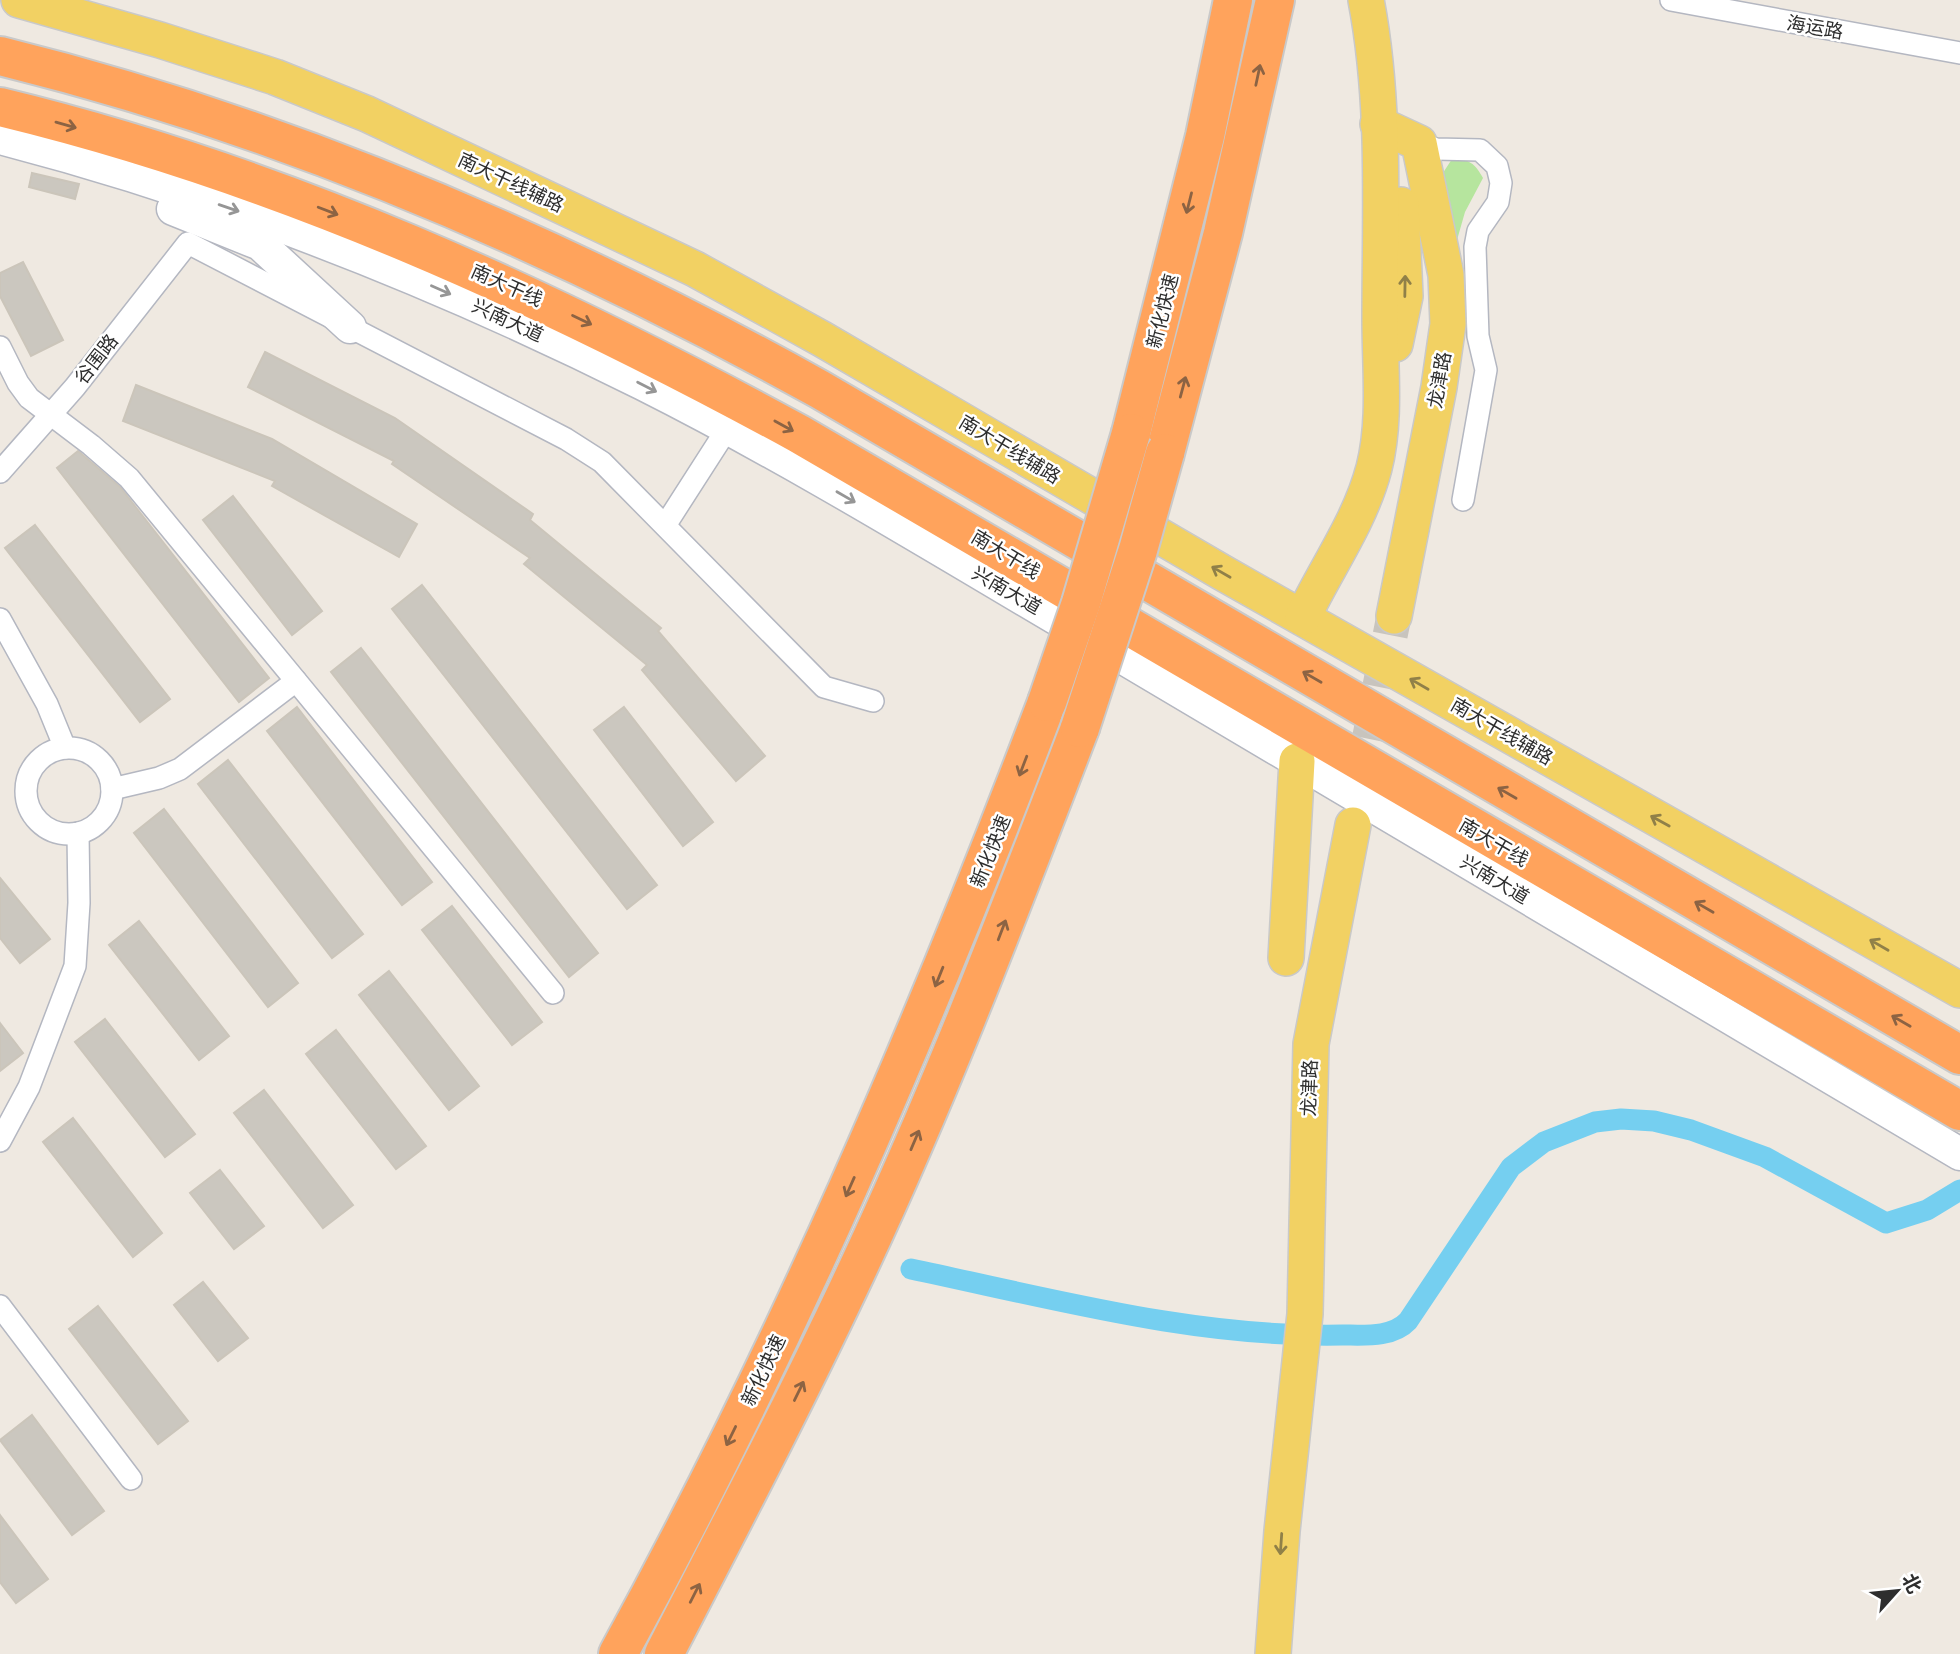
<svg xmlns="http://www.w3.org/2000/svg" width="1960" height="1654" font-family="Mulish,'Noto Sans SC',sans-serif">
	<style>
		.green { fill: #b6e59e }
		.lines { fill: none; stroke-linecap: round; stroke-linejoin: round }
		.canal { stroke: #75cff0; stroke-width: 21 }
		.building { fill: #cbc7bf; stroke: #cbc5ba; stroke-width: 2 }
		.primary-tunnel { stroke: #c8c4bd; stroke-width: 35; stroke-dasharray: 35 18; stroke-linecap: butt }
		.street-casing { stroke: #b4b7c1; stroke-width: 24 }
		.secondary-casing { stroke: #b4b7c1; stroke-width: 35 }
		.primary-casing { stroke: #c9c9c9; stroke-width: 38 }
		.highway-casing { stroke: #c9c9c9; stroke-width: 42 }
		.street { stroke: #fff; stroke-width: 21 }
		.secondary { stroke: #fff; stroke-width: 32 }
		.primary { stroke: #f2d163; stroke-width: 35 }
		.highway { stroke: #ffa35c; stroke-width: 38 }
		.highway-bridge-casing { stroke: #c9c9c9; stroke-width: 42; stroke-linecap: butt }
		.highway-bridge { stroke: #ffa35c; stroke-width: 38 }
		.oneway { stroke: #8c6343 }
		.oneway2 { stroke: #969696 }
		.oneway3 { stroke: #908048 }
		.labels { text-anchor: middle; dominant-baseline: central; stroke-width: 5; stroke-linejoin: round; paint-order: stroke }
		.street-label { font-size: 19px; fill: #2e2e2e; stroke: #fff }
	</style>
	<rect width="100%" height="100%" fill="#efe9e1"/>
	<path class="green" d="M1452,159C1469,159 1475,163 1483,178L1465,212L1455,247L1439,179Z"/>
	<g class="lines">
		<path class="canal" d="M911,1269C1054,1299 1196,1338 1342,1335C1364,1335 1392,1338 1408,1321L1511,1167L1544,1142L1595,1122L1621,1119L1654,1121L1691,1130L1765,1157L1886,1223L1927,1210L1960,1190"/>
	</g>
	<g class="building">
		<path d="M32,173L79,184L75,199L29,187Z"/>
		<path d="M23,262L63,340L31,356L0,296V273Z"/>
		<path d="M265,352L395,418L533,514L530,520L661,628L658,631L765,756L736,781L642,670L647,665L524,564L530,558L392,464L394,461L248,387Z"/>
		<path d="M136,385L272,439L417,524L399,557L272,486L275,481L123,421Z"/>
		<path d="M78,451L120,487L269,678L239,702L57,468Z"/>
		<path d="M233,496L322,611L292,635L203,520Z"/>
		<path d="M35,525L170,699L140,722L5,548Z"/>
		<path d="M422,585L657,885L627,909L392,609Z"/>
		<path d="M361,648L598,953L569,977L331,672Z"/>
		<path d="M297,707L432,882L402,905L267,731Z"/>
		<path d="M624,707L713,822L683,846L594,730Z"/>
		<path d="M228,760L363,934L332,958L198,784Z"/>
		<path d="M164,809L298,983L268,1007L134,833Z"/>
		<path d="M0,878L50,939L20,963L0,938Z"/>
		<path d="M452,906L542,1022L512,1045L422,930Z"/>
		<path d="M139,921L229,1036L199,1060L109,945Z"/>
		<path d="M389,971L479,1086L449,1110L359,995Z"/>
		<path d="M105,1019L195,1134L165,1157L75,1042Z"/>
		<path d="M0,1023L23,1053L0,1071Z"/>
		<path d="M336,1030L426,1146L396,1169L306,1054Z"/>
		<path d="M264,1090L353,1205L323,1228L234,1113Z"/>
		<path d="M73,1118L162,1233L133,1257L43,1142Z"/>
		<path d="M220,1170L264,1226L234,1249L190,1193Z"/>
		<path d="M203,1282L248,1338L218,1361L174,1305Z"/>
		<path d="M98,1306L188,1421L158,1444L69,1329Z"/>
		<path d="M32,1415L104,1511L72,1535L0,1440Z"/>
		<path d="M0,1515L48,1579L16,1603L0,1582Z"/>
	</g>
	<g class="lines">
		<path class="primary-tunnel" d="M1359,791L1394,616"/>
		<g class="street-casing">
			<g id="street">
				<path d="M1671,0L1960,53"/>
				<path d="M1419,143L1436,149L1480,150L1497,166L1501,183L1498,202L1478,231L1475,247L1478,336L1486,370L1463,500"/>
				<path d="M0,347L18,383L29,398L91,445L129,478L553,993"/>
				<path d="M0,472L75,387L188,243L566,439L602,462L824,687L873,701"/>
				<path d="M666,524L727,429"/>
				<path d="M0,619L47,704L65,748"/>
				<circle cx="69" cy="791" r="43"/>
				<path d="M112,789L159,778L180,769L296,681"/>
				<path d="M0,1141L29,1087L75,966L79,903L78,833"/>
				<path d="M0,1306L131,1479"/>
			</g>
		</g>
		<g class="secondary-casing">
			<g id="secondary">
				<path d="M0,138C224,196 437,281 643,384C802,464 954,559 1108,649C1393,816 1676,986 1960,1154"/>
				<path d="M173,209L260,244L350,327"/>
			</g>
		</g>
		<g class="primary-casing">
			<g id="primary">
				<path d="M19,0L160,40L275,77L367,114L695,269L822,339L1223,573L1960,990"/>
				<path d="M1378,124L1419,143L1446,275L1448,324L1439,387L1394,616"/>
				<path d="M1395,344L1405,296L1401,205"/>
				<path d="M1303,617C1326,568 1360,522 1374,468C1386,421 1380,368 1380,319C1380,214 1386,104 1366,0"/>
				<path d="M1286,958L1297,761"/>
				<path d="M1273,1654L1282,1531L1305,1314L1311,1044L1353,825"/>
			</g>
		</g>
		<g class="highway-casing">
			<g id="highway">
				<path d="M0,56C288,127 560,245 819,389L1960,1055"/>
				<path d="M0,107C282,175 546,296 799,434L1960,1111"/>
				<path d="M1131,433L1205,136L1233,0"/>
				<path d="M1165,453L1223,233L1275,0"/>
				<path d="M618,1654C786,1348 923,1028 1047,702"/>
				<path d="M664,1654C727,1532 791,1410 850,1285C936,1104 1008,915 1080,728"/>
			</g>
		</g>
		<use href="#street" class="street"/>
		<use href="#secondary" class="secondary"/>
		<use href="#primary" class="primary"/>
		<use href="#highway" class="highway"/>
		<g class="highway-bridge-casing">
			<g id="highway-bridge">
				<path d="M1047,702L1081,603L1131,433"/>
				<path d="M1080,728L1138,550L1165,453"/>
			</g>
		</g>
		<use href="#highway-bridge" class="highway-bridge"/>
	</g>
	<defs><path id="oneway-shaft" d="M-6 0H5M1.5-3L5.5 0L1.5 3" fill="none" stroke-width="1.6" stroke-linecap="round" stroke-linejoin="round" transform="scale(1.75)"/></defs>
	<g class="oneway">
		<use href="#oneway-shaft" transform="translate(1258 75) rotate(-78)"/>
		<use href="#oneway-shaft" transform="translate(66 125) rotate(16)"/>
		<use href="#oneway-shaft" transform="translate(1189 203) rotate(104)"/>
		<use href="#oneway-shaft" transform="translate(328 211) rotate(21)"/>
		<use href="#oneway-shaft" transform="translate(582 320) rotate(26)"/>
		<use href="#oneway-shaft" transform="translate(1183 387) rotate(-75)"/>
		<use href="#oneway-shaft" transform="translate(784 426) rotate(29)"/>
		<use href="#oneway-shaft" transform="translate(1312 677) rotate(-150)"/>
		<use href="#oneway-shaft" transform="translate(1023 766) rotate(111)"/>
		<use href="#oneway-shaft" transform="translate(1507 793) rotate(-150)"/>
		<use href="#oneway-shaft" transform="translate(1704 907) rotate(-150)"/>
		<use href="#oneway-shaft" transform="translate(1002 930) rotate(-69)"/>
		<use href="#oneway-shaft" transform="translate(939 977) rotate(112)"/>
		<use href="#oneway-shaft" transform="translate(1901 1021) rotate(-150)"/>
		<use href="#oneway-shaft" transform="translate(915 1140) rotate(-67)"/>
		<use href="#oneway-shaft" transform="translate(850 1187) rotate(114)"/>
		<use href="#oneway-shaft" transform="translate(799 1391) rotate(-64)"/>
		<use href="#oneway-shaft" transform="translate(731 1436) rotate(116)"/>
		<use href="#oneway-shaft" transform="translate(695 1593) rotate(-63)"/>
	</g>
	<g class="oneway2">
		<use href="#oneway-shaft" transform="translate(229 208) rotate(19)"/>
		<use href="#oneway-shaft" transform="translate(441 290) rotate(24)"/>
		<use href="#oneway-shaft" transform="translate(647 387) rotate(27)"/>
		<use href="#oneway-shaft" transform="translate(846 497) rotate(30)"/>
	</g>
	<g class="oneway3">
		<use href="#oneway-shaft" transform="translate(1405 286) rotate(-89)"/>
		<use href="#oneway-shaft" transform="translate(1221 572) rotate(-150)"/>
		<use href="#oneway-shaft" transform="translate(1419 684) rotate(-150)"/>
		<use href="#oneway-shaft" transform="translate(1660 821) rotate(-151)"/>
		<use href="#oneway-shaft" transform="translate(1879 945) rotate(-150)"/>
		<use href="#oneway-shaft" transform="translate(1281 1544) rotate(94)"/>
	</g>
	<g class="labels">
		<g class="street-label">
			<text transform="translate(1815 27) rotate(10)">海运路</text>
			<text transform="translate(511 182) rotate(25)">南大干线辅路</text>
			<text transform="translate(507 285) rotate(24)">南大干线</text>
			<text transform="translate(1162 311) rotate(-76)">新化快速</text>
			<text transform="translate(508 320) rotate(25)">兴南大道</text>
			<text transform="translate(96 359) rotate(-52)">谷围路</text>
			<text transform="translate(1439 380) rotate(-80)">龙津路</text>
			<text transform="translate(1010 449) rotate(31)">南大干线辅路</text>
			<text transform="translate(1006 554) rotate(31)">南大干线</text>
			<text transform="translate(1007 590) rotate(30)">兴南大道</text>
			<text transform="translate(1502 731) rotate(30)">南大干线辅路</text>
			<text transform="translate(1494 842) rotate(30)">南大干线</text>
			<text transform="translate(990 851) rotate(-68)">新化快速</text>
			<text transform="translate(1495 879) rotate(31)">兴南大道</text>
			<text transform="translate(1309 1088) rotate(-88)">龙津路</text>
			<text transform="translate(763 1370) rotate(-64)">新化快速</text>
		</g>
	</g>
	<g transform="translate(1897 1591) rotate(63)" stroke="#ffffff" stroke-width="5" paint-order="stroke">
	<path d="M0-5L12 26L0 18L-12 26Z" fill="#2e2e2e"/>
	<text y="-10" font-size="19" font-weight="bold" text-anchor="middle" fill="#2e2e2e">北</text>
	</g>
</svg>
